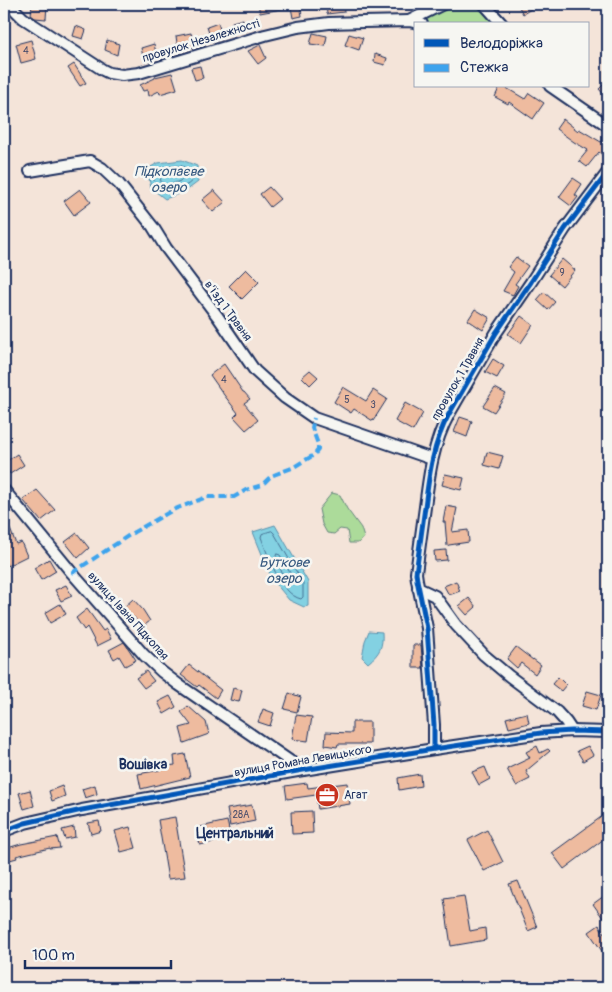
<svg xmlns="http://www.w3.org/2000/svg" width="612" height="992" font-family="Pangolin,sans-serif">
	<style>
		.green { fill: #acdb9a; stroke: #64857c }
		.water { fill: #83d1e2; stroke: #5990ad }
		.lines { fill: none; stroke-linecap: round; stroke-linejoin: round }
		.shore { stroke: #457093; stroke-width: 1 }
		.building { fill: #eebb9f; stroke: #1b2f5e }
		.minor-casing { stroke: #1b2f5e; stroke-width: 14 }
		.minor { stroke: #f6f6f2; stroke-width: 10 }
		.quiet { stroke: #3da3ed; stroke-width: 4; stroke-dasharray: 8 4; stroke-linecap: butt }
		.cycleway-casing { stroke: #f6f6f2; stroke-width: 8 }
		.cycleway { stroke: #0057b8; stroke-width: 5 }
		.labels { text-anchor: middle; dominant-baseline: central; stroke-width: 5; stroke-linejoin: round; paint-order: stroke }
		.number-label { font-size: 10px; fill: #50526e }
		.street-label { font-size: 12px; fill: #1b2f5e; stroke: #f6f6f2 }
		.poi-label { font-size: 12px; fill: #1b2f5e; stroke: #f6f6f2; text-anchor: start }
		.water-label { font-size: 14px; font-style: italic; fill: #35587f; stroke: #f6f6f2 }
		.neighbourhood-label { font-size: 14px; font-weight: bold; fill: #1b2f5e; stroke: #f6f6f2 }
	</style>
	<rect width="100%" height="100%" fill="#f4e4d9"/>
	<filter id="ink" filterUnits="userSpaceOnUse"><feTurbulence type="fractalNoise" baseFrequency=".02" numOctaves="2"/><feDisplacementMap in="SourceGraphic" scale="10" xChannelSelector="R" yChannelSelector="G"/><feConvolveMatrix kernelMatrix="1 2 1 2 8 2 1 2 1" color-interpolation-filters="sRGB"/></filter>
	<g filter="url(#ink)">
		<g class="green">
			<path d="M443,4H484L502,24H422L420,16Z"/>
			<path d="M332,493L340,495L347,509L361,528L364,538L358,543H349L347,530L340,529L334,534L327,533L322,524L319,509Z"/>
		</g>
		<g class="water">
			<path d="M182,160L197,166L198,182L186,191L165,199L151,188L147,169L158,163Z"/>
			<path d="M275,525L308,582V606L304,607L289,600L272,579L253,532Z"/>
			<path d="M369,631L382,632C383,647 380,653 368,663L362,657L365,641Z"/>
		</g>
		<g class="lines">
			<g class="shore">
				<path d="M181,166L192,170C192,171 193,178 193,179C190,186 173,191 166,193L156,185C155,183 152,176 153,173C155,166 175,166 181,166Z"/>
				<path d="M180,172L185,174L186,176L180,181L167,186L161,182L160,176L161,174Z"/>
				<path d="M272,531L274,533L303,583V597L301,599C280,594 268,555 261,537L262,534Z"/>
				<path d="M277,554L280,555L294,580L293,583H290L282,573L276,557Z"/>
			</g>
		</g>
		<g class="building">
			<path d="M32,4H47L46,19L35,18L31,15Z"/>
			<path d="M258,4H287V8L260,13Z"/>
			<path d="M300,4L302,16L293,18L291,7Z"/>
			<path d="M326,4H343L344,12L327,14Z"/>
			<path d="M524,4H539L523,14L519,7Z"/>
			<path d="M243,19L244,30L232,31V22Z"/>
			<path d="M218,23L223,38L212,42L207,27Z"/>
			<path d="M76,26L86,30L83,39L73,36Z"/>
			<path d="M191,33L194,47L178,50L176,36Z"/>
			<path d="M313,33L327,36L325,46L310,44Z"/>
			<path d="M349,34L363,38L359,50L345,45Z"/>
			<path d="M31,40L36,59L21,63L16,44Z"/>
			<path d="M107,40L119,44L117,55L105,50Z"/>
			<path d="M154,44L156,53L143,56L141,48Z"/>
			<path d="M260,45L266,58L258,64L248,51Z"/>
			<path d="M375,54L387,58L385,65L374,62Z"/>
			<path d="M74,64L86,83L80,86L68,68Z"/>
			<path d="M200,66L203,78L195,80L191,68Z"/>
			<path d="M172,73L177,89L160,94L159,91L149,96L148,90L143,91L140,85L155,78V77Z"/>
			<path d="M608,80V99L599,89Z"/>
			<path d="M500,86H503L525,99L529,93L544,103L533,119L509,102L508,104L495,97Z"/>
			<path d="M563,119L578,131L579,129L601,142L602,141L608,147V160L599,152L587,167L579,161L588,150L574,142L556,129Z"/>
			<path d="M573,178L582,184L575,195L578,197L571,206L559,197Z"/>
			<path d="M269,187L280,199L270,207L260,194Z"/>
			<path d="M80,189L91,202L74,215L64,201Z"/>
			<path d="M214,190L225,202L213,212L202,200Z"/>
			<path d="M516,257L528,266L515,284L518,286L513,295L503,291L514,272L508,267Z"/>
			<path d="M562,259L575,270L562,286L549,275Z"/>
			<path d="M246,269L259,282L242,299L229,286Z"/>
			<path d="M544,292L555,302L548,310L537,300Z"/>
			<path d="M475,309L490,318L483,330L468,320Z"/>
			<path d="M521,316L533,325L521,343L508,334Z"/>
			<path d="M493,359L504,366L497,378L485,372Z"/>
			<path d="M224,364L243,392H244L250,399L244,403L258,420L246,430L234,417L238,413L224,395L210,375Z"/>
			<path d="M310,370L318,377L310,385L302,377Z"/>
			<path d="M343,387L366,401L373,390L387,399L373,421L354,409L351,413L334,402Z"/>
			<path d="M495,388L506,394L494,412L483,406Z"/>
			<path d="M405,403L423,413L413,431L395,421Z"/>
			<path d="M460,417L472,421L467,437L454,432Z"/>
			<path d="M487,452L503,456L499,469L484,465Z"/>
			<path d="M17,454L24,465L10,474L4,463Z"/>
			<path d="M445,474L464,478L461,490L442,485Z"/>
			<path d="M37,490L55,510L41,521L23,500Z"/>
			<path d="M446,506L457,508L452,532L468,530L469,542L449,545L447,546L445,522H443Z"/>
			<path d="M10,529L16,544L21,542L27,556L7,566L4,559V532Z"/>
			<path d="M77,533L89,548L78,558L65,542Z"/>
			<path d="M446,550L447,560L435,561L434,551Z"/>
			<path d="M49,559L56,571L41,580L34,568Z"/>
			<path d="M456,581L460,591L449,595L444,586Z"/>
			<path d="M66,585L72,596L61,601L55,590Z"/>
			<path d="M469,598L476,607L467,615L459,606Z"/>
			<path d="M133,599L143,610L150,621L141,628L134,617L132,619L123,608Z"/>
			<path d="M60,604L66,614L50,623L45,613Z"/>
			<path d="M87,609L103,631L106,629L111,639L97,646L87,627L84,630L76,618Z"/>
			<path d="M124,642L136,660L125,666L119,656L114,659L109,650Z"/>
			<path d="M413,645H421L423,668H413Z"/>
			<path d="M516,647L533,660V659L541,665L535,674L521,663L517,668L507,659Z"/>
			<path d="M189,665L221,690L216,698L199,685L197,687L181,675Z"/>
			<path d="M146,671L154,681L144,688L136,678Z"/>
			<path d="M558,677L566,685L561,691L552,684Z"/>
			<path d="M233,688L242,690L239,702L230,700Z"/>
			<path d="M587,691L601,695L596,710L582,706Z"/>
			<path d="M289,693L301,697L297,712L284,709Z"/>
			<path d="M170,696L176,707L164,714L158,702Z"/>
			<path d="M188,706L206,722L209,734L184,743L180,728L191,725L181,712Z"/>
			<path d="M263,709L274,713L270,726L258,722Z"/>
			<path d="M527,713L529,723L509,728L506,718Z"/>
			<path d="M296,715L312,717L308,741L292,739Z"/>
			<path d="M352,722H370V744H338L337,747L325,745L326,732L352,733Z"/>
			<path d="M537,746L540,753L548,749L550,751L526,771L530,779L516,786L507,769L530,758L526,752Z"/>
			<path d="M588,746L593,755L583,761L577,751Z"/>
			<path d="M185,754L190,777L141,789L138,774L160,770L159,767L175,765L174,756Z"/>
			<path d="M485,767L490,779L479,785L472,772Z"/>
			<path d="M420,774L421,786L399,790L398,778Z"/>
			<path d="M307,783L308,788L347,783L350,804L318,809L316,795L287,799L285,786Z"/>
			<path d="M95,785L97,794L85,798L82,789Z"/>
			<path d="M62,786L65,796L52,801L49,791Z"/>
			<path d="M30,790L34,806L24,809L19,793Z"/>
			<path d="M252,805L255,821L230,826L227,809Z"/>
			<path d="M312,811L313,833L292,834L291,812Z"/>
			<path d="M608,812V836L564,869L552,853Z"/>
			<path d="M175,817L185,877L168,879L158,820Z"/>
			<path d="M99,821L101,831L91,834L88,823Z"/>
			<path d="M227,821L231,838L200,845L196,828Z"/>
			<path d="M74,827L75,837L65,839L62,830Z"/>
			<path d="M130,827L136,848L121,852L115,831Z"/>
			<path d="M487,830L503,862L484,871L468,840Z"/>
			<path d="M57,837L60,848L50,849V848L16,856L17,858L6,861L4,849L21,844Z"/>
			<path d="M518,881L537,927L528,931L509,884Z"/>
			<path d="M608,893V914L603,918L593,904Z"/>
			<path d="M464,896L470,931L485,928L486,940L451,946L444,899Z"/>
			<path d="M599,925L608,939V960L589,932Z"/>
		</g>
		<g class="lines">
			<g class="minor-casing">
				<g id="minor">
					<path d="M9,4L23,18L103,70L109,73L122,75L139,73L265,35L298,27L329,23L363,22L409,21L422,24"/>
					<path d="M484,4L502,24"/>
					<path d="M409,21L443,4"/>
					<path d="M550,86L608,126"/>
					<path d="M30,171L90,161L102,168L119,184L153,227L166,248L218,317L255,371L285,398L314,418L432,459"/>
					<path d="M4,490L72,573L144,655L162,672L179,685L303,770"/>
					<path d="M418,588L435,596L456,625L484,655L509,676L557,712L566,722L572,731"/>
					<path d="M434,749V725L427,628L417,580L416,573C419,551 422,529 425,507C429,475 433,443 449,414L496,333L531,282L565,229L608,172"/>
					<path d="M4,831L25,823L82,810L303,770L434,749L541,733L572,731L608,732"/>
				</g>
			</g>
			<use href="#minor" class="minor"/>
			<path class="quiet" d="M72,573L134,532L175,509L207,497H234L246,490L262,485L271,476L292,468L314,455L318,450V444L312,428L314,418"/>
			<g class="cycleway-casing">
				<g id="cycleway">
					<path d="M434,749V725L427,628L417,580L416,573C419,551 422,529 425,507C429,475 433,443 449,414L496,333L531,282L565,229L608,172"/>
					<path d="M4,831L25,823L82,810L303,770L434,749L541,733L572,731L608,732"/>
				</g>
			</g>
			<use href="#cycleway" class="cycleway"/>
		</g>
	</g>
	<defs>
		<g id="office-disc" transform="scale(1.25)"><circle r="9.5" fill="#c8321e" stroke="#f6f6f2"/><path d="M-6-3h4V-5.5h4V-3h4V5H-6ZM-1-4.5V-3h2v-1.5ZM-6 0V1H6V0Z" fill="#fff"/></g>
	</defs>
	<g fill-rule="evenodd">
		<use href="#office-disc" x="327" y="795"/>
	</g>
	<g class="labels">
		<g class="number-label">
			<text x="26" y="51">4</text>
			<text x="562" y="273">9</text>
			<text x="224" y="380">4</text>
			<text x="347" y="400">5</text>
			<text x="373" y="405">3</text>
			<text x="241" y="815">28А</text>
		</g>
		<g class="street-label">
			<text transform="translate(201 41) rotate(-17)">провулок Незалежності</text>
			<text transform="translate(228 311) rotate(54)">в’їзд 1 Травня</text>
			<text transform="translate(458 379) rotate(-60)">провулок 1 Травня</text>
			<text transform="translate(128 616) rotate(48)">вулиця Івана Підкопая</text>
			<text transform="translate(303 761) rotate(-10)">вулиця Романа Левицького</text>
		</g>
		<g class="poi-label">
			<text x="344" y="795">Агат</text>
		</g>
		<g class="water-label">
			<text x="169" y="171">Підкопаєве<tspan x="169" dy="16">озеро</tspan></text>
			<text x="284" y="562">Буткове<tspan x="284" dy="16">озеро</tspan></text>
		</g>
		<g class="neighbourhood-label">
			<text x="143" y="764">Вошівка</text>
			<text x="235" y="833">Центральний</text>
		</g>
	</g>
	<rect width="612" height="992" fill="none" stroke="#f6f6f2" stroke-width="20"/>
	<rect x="10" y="10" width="592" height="972" fill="none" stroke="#1b2f5e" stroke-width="2" filter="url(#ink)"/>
	<rect x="414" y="22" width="175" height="65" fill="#f6f6f2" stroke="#9ea6b7"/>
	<rect x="424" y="39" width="25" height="8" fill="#0057b8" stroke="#9ea6b7"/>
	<text x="460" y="48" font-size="15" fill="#1b2f5e">Велодоріжка</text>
	<rect x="424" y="64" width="25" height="8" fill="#3da3ed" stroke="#9ea6b7"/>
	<text x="460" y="72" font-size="15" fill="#1b2f5e">Стежка</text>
	<path d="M25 960v8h146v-8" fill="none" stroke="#1b2f5e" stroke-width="2.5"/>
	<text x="32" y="960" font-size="15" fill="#1b2f5e" stroke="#f6f6f2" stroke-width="4" paint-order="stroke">100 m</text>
</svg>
